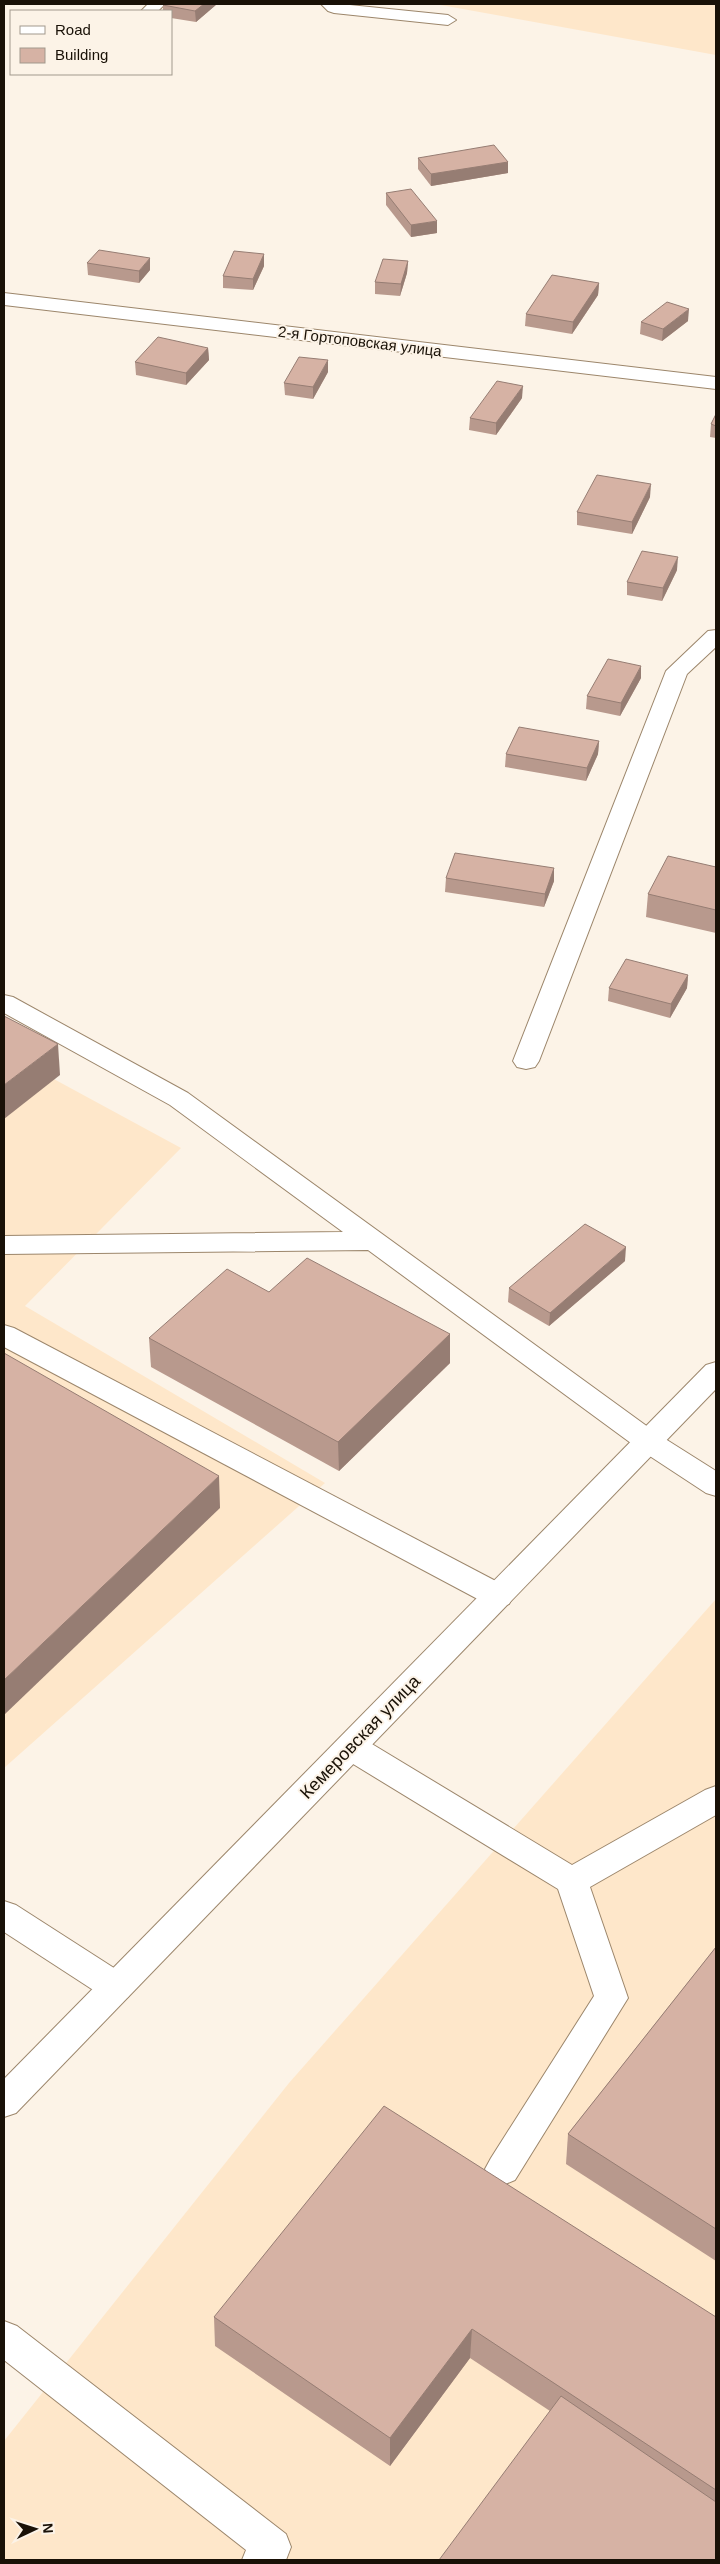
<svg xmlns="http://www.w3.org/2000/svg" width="720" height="2564" font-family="Helvetica,sans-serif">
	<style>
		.built { fill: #fee7ca }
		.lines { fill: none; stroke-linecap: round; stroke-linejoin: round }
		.lane-casing { stroke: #9c866b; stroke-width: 2 }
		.street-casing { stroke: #9c866b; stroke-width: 2 }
		.secondary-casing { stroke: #9c866b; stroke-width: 2 }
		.lane { fill: #fff; fill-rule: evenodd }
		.street { fill: #fff; fill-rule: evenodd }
		.secondary { fill: #fff; fill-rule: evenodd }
		.wall { fill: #b8998d }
		.shaded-wall { fill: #967d73 }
		.building { fill: #d6b2a4; stroke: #967d73 }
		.labels { text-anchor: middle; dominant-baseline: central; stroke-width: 4; stroke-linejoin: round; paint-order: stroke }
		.far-street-label { font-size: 15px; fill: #191107; stroke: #fcf3e7 }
		.street-label { font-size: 18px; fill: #191107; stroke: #fcf3e7 }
	</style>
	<rect width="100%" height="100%" fill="#fcf3e7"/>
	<g class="built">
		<path d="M435,4H716V55Z"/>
		<path d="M4,1052L181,1148L25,1306L325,1483L4,1768Z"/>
		<path d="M716,1599V2560H4V2441L289,2083Z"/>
	</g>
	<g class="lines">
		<g class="lane-casing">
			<g id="lane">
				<path d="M148,4H165L158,11H141Z"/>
				<path d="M321,4H340L448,15L456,20L448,25L334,13L328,11Z"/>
				<path d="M716,630V647L687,674L539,1061L535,1067L526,1069L517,1067L513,1061L666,671L708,631Z"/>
				<path d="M4,995L13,997L188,1093L659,1435L716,1471V1496L706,1493L639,1449L368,1250L4,1254V1236L343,1232L170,1105L4,1013Z"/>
				<path d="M4,1325L14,1328L509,1588L513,1596L509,1604L498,1608L487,1604L4,1347Z"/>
				<path d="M351,1734L362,1738L572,1865L705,1790L716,1786V1815L590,1887L628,1998L515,2180L503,2185L491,2180L485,2169L491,2158L594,1996L558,1889L340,1756L335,1747L340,1738Z"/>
				<path d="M4,1901L16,1905L128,1977L133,1987L128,1997L116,2001L104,1997L4,1932Z"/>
				<path d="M4,2321L17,2326L286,2534L291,2547L286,2560H242L246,2550L4,2360Z"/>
			</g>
		</g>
		<g class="street-casing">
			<path id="street" d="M4,293L716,377V389L4,305Z"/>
		</g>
		<g class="secondary-casing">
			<path id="secondary" d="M716,1362V1389L16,2113L4,2117V2079L706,1365Z"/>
		</g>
		<use href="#lane" class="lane"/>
		<use href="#street" class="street"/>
		<use href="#secondary" class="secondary"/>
	</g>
	<g class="wall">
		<path d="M217,4L196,22L171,18V11H163V5Z"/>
		<path d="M418,158L508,162V173L431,186L418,169Z"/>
		<path d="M386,193L437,233L411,237L386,205Z"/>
		<path d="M264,254V266L253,290L223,288V276Z"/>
		<path d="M408,261L407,273L400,296L375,294V282Z"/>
		<path d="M87,263L150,270L139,283L88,275Z"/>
		<path d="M599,283L598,295L572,334L525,326L526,314Z"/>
		<path d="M688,321L662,341L640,334L641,322Z"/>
		<path d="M208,348L209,360L186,385L136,375L135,362Z"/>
		<path d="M328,372L313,399L285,395L284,383Z"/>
		<path d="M522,398L496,435L469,430L470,418Z"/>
		<path d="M716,414V438L710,437L711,424Z"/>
		<path d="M650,497L632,534L577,525V512Z"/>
		<path d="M677,570L662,601L627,595V582Z"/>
		<path d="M641,678L620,716L586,709L587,696Z"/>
		<path d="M599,741L598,754L586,781L505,767L506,754Z"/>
		<path d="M716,867V933L646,917L648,894Z"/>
		<path d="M554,868V881L544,907L445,892L446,878Z"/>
		<path d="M688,975L687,988L670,1018L608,1001L609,988Z"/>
		<path d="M625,1261L549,1326L508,1302L509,1288Z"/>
		<path d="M269,1292L450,1334V1363L339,1471L151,1367L149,1338Z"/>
		<path d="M716,1947V2261L566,2164L568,2134Z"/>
		<path d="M214,2317H716V2560L550,2411L470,2358L390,2466L215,2346Z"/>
	</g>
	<g class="shaded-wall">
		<path d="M204,4H217L196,22L195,11Z"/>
		<path d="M508,162V173L431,186V174Z"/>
		<path d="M437,221V233L411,237V225Z"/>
		<path d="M264,254V266L253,290V279Z"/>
		<path d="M150,258V270L139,283V271Z"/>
		<path d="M408,261L407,273L400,296L401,284Z"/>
		<path d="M599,283L598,295L572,334L573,322Z"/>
		<path d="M689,309L688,321L662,341L663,329Z"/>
		<path d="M208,348L209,360L186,385V373Z"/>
		<path d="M328,360V372L313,399V387Z"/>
		<path d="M523,386L522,398L496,435V423Z"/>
		<path d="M651,484L650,497L632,534V522Z"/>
		<path d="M678,557L677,570L662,601L663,588Z"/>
		<path d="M641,666V678L620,716L621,703Z"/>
		<path d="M599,741L598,754L586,781L587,768Z"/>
		<path d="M554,868V881L544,907L545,894Z"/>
		<path d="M688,975L687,988L670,1018L671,1004Z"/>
		<path d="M58,1044L60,1075L4,1119V1085Z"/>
		<path d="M626,1247L625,1261L549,1326L550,1313Z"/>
		<path d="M450,1334V1363L339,1471L338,1442Z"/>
		<path d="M219,1476L220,1508L4,1715V1680Z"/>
		<path d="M472,2329L470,2358L390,2466V2438Z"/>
	</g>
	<g class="building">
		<path d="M165,4H204L195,11L163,5Z"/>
		<path d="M494,145L508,162L431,174L418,158Z"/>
		<path d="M411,189L437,221L411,225L386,193Z"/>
		<path d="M99,250L150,258L139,271L87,263Z"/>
		<path d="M234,251L264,254L253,279L223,276Z"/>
		<path d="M383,259L408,261L401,284L375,282Z"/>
		<path d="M552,275L599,283L573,322L526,314Z"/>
		<path d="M667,302L689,309L663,329L641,322Z"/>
		<path d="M158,337L208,348L186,373L135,362Z"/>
		<path d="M299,357L328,360L313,387L284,383Z"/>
		<path d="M497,381L523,386L496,423L470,418Z"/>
		<path d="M716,414V426L711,424Z"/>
		<path d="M597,475L651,484L632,522L577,512Z"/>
		<path d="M642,551L678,557L663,588L627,582Z"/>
		<path d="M608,659L641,666L621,703L587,696Z"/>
		<path d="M519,727L599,741L587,768L506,754Z"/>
		<path d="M455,853L554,868L545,894L446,878Z"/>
		<path d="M668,856L716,867V910L648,894Z"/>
		<path d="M626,959L688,975L671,1004L609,988Z"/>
		<path d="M4,1016L58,1044L4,1085Z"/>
		<path d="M585,1224L626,1247L550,1313L509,1288Z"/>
		<path d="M307,1258L450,1334L338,1442L149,1338L227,1269L269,1292Z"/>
		<path d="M4,1353L219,1476L4,1680Z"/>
		<path d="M716,1947V2229L568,2134Z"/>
		<path d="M384,2106L716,2317V2490L472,2329L390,2438L214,2317Z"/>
		<path d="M561,2396L716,2502V2560H439Z"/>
	</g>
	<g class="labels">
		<g class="far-street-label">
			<text transform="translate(360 341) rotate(7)">2-я Гортоповская улица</text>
		</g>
		<g class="street-label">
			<text transform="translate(360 1737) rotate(-46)">Кемеровская улица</text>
		</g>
	</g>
	<rect width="720" height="2564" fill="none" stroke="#191107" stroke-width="10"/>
	<rect x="10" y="10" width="162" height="65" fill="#fcf3e7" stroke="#a1998d"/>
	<rect x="20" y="26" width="25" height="8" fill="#ffffff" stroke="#a1998d"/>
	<text x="55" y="35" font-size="15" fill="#191107">Road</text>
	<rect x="20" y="48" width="25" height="15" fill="#d6b2a4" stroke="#a1998d"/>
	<text x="55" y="60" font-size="15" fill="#191107">Building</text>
	<g transform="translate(35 2529) rotate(86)" stroke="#fcf3e7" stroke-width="4" paint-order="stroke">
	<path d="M0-4L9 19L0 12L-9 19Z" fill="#191107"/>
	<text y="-8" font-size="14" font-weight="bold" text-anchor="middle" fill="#191107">N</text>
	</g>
</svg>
